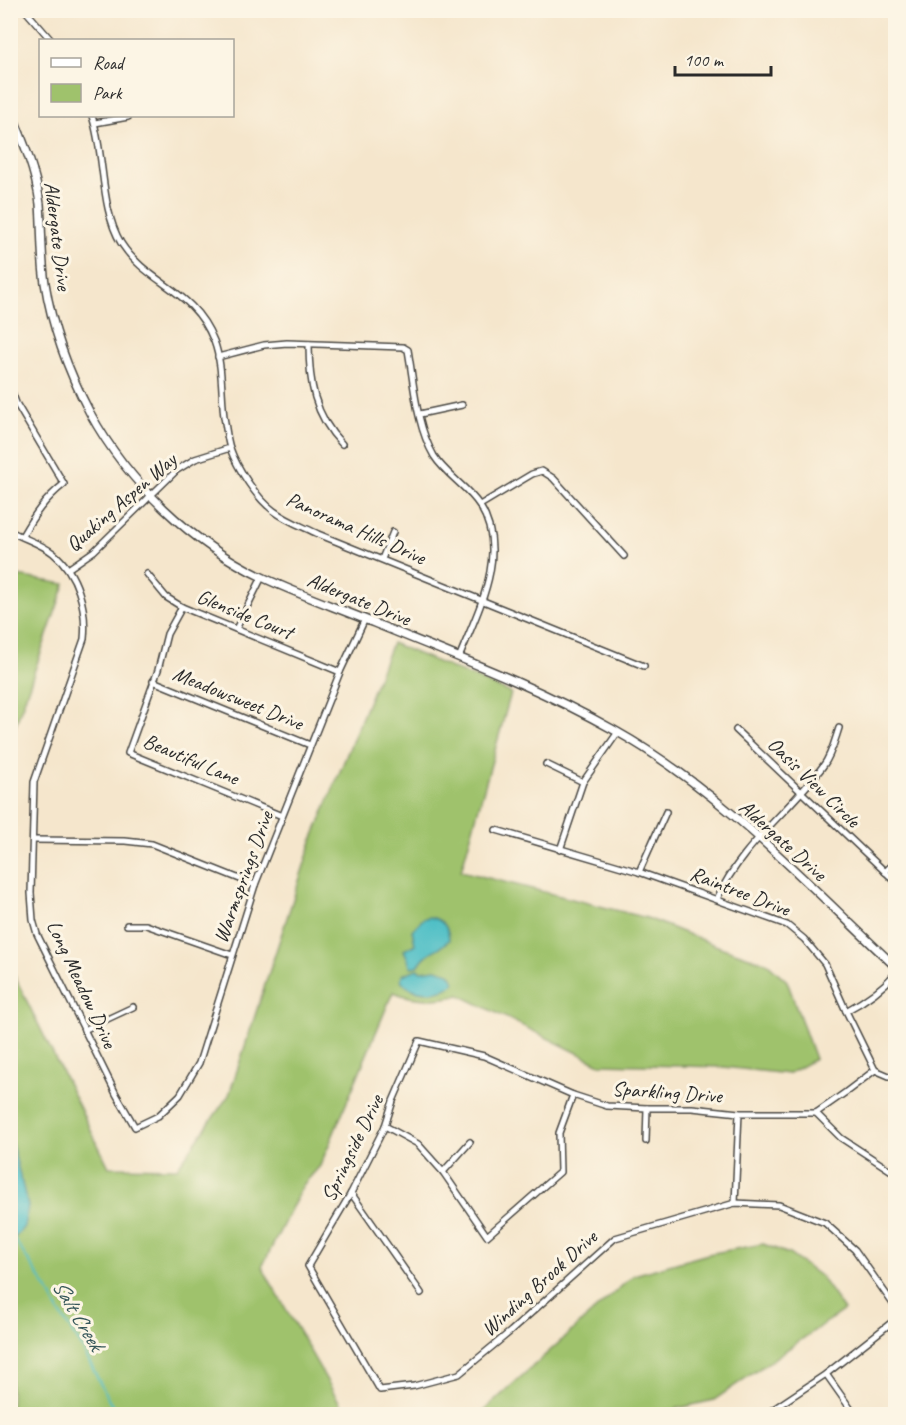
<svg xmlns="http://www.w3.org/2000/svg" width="906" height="1425" font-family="Caveat,sans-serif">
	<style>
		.green { fill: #9fc26c; stroke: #65764c; stroke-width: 1.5 }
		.water { fill: #50bfc6; stroke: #3e7578; stroke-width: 1.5 }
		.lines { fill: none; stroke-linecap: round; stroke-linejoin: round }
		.stream { stroke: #50bfc6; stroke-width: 2 }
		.minor-casing { stroke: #494743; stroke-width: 8 }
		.tertiary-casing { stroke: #494743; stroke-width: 10 }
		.minor { stroke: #fff; stroke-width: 5 }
		.tertiary { stroke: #fff; stroke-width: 7 }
		.labels { text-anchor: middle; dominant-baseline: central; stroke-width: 6; stroke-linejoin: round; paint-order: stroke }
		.street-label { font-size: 21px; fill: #2b2b2b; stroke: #fcf5e5 }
		.water-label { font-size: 22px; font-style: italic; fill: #36575a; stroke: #fcf5e5 }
	</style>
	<rect width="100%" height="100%" fill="#fcf5e5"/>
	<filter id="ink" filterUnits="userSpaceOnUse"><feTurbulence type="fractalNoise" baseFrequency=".0167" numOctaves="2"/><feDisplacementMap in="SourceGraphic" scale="12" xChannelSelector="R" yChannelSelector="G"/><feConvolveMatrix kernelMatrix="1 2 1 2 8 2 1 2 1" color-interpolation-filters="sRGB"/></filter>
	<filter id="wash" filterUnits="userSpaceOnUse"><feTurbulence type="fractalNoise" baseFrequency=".008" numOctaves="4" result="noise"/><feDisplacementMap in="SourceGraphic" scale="24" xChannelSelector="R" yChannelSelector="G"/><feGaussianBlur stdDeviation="1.35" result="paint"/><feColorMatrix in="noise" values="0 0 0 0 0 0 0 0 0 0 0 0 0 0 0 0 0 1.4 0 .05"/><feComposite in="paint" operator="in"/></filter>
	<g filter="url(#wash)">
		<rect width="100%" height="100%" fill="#f5e6cc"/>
		<g class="green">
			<path d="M11,575L65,584L11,738L10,575Z"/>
			<path d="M392,643L511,693L461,871L647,918L720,947L767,963L787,981L815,1059L788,1074L723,1067L600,1064L460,995C437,1001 416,1001 393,992L320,1166L303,1185L262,1267L346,1414H11L10,967L109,1167L177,1168L229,1095L313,838Z"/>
			<path d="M763,1244L789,1254L821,1277L844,1310L714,1400L675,1409L670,1414H480L634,1275L708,1254Z"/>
		</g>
		<g class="water">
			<path d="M429,917C441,919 449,926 449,940C438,952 429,948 418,966L411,967L404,950L415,944L412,930L423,919Z"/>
			<path d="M417,969L421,971L436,969L449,973L455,982C443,995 412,996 401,980L402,975Z"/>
			<path d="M10,1137L28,1206L24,1227L11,1242Z"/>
		</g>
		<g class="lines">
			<g class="stream">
				<path d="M10,644L12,643"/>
				<path d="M14,1239L48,1290L59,1312L82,1347L109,1401L120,1414"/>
			</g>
		</g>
	</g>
	<g filter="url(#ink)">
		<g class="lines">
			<g class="minor-casing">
				<g id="minor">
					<path d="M25,10L51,40"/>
					<path d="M10,11L11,10"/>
					<path d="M92,116C105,154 100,209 121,243C148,285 193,288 214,341C223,365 221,392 224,417C226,427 227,439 230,448C237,468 257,499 274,511C287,521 304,527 318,534L644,666"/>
					<path d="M95,123L128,117"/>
					<path d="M309,344C309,382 314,415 342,444"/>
					<path d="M218,357L264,345L287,343L403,347L408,350C414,384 416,425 434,456C446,475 468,487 480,506C510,554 477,612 459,658"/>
					<path d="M10,387L16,403L64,484C45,499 34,515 22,536"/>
					<path d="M420,414L462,405"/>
					<path d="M480,505L532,474L542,471L553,478L624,556"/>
					<path d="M10,531C24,539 40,543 53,553C78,573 87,609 84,639L34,782L31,893L33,920L37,934L116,1094L135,1127L158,1116L180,1095L199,1063L255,885L340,672L365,619"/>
					<path d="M382,559L393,532"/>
					<path d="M68,569L94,551L177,470L195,459L230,448"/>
					<path d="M147,574L166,597L182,607L340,672"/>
					<path d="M182,607L167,634L158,670L128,753L282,816"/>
					<path d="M236,629L262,577"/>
					<path d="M153,681L310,745"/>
					<path d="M736,730L896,882"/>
					<path d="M546,764L583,782"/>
					<path d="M496,830L639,872L787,925L804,939L825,964L846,1011L875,1070L896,1079"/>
					<path d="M33,840L125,841L152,844L255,885"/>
					<path d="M560,850L583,782L618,732"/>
					<path d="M639,872L666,812"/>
					<path d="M885,872L896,861"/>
					<path d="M717,899C741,845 789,812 823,766C831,756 835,740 839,728"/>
					<path d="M127,925H146L232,955"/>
					<path d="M846,1011C865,1001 881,990 896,973"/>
					<path d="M84,1030L133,1007"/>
					<path d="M875,1070L846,1092L816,1113H739L692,1108H647L607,1106L573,1095L484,1056L419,1041L393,1101L385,1126L351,1193L308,1266L380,1390L414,1386L459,1374L511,1331L615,1238L735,1203L779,1205L825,1223L855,1250L896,1308"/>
					<path d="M816,1113L841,1138L896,1174"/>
					<path d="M385,1126L418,1144L443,1172L487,1236L560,1172L559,1133L573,1095"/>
					<path d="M646,1141L647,1108"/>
					<path d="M443,1172L470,1142"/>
					<path d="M351,1193L421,1293"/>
					<path d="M735,1203L739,1113"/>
					<path d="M826,1374L850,1408"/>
					<path d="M766,1414L826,1374L896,1319"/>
				</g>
			</g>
			<g class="tertiary-casing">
				<path id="tertiary" d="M10,110C23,140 36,172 40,204C42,230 41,257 45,283C52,328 69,373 90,413C128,483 192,544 264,578C300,595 338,608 374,623C455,656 538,687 614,730C720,789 808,885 896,967"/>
			</g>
			<use href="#minor" class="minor"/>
			<use href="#tertiary" class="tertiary"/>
		</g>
	</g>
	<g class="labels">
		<g class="street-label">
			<text transform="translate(58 236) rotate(83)">Aldergate Drive</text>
			<text transform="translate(121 502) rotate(-41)">Quaking Aspen Way</text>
			<text transform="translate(356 528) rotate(24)">Panorama Hills Drive</text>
			<text transform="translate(359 599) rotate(22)">Aldergate Drive</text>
			<text transform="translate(245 614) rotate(22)">Glenside Court</text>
			<text transform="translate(238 698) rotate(22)">Meadowsweet Drive</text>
			<text transform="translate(191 759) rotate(23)">Beautiful Lane</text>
			<text transform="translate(814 782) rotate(44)">Oasis View Circle</text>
			<text transform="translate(783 840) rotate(42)">Aldergate Drive</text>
			<text transform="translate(243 877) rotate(-70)">Warmsprings Drive</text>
			<text transform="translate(740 891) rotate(21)">Raintree Drive</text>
			<text transform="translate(82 984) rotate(65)">Long Meadow Drive</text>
			<text transform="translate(667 1092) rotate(4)">Sparkling Drive</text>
			<text transform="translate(352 1148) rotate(-64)">Springside Drive</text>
			<text transform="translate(539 1283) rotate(-42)">Winding Brook Drive</text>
		</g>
		<g class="water-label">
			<text transform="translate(78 1315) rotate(59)">Salt Creek</text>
		</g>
	</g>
	<rect width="906" height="1425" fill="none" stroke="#fcf5e5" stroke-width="36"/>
	<rect x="39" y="39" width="195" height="78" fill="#fcf5e5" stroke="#a8a49b" stroke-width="1.5"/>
	<rect x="51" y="58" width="30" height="9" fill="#ffffff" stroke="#a8a49b" stroke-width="1.5"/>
	<text x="93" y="69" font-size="18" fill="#2b2b2b">Road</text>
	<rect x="51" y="84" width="30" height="18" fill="#9fc26c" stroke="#a8a49b" stroke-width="1.5"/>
	<text x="93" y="99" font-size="18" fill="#2b2b2b">Park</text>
	<path d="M675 66v9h96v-9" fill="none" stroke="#2b2b2b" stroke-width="3"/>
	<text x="684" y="66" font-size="18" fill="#2b2b2b" stroke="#fcf5e5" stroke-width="4.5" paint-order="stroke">100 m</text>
</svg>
